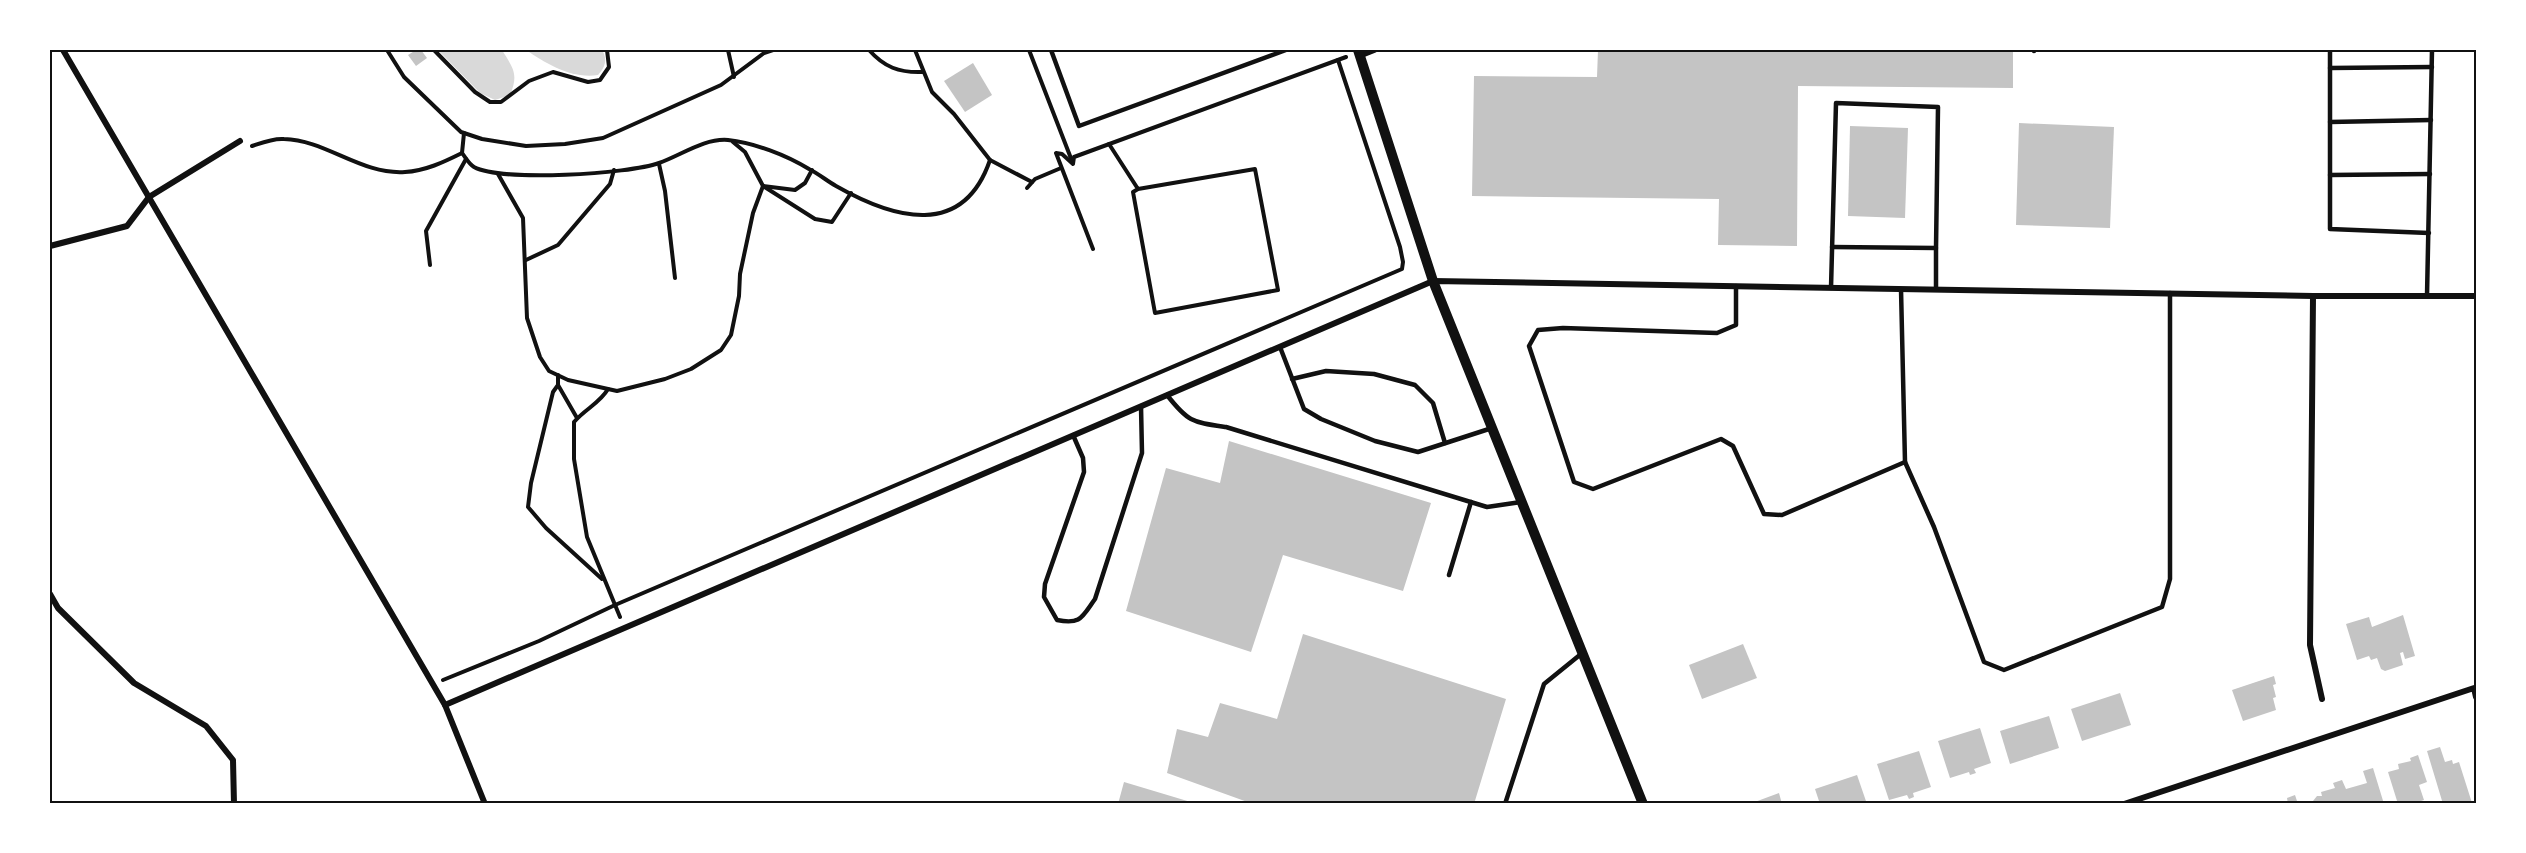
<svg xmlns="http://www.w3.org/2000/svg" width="2526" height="853" font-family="'Work Sans',sans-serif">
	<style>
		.water { fill: #d9d9d9 }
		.building { fill: #c4c4c4 }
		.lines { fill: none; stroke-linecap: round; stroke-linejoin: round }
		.path { stroke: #111; stroke-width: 4 }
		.service { stroke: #111; stroke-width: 4.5 }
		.minor { stroke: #111; stroke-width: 6 }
		.tertiary { stroke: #111; stroke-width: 10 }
		.neatline { fill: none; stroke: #111; stroke-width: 2 }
	</style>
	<rect width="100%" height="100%" fill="#fff"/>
	<g class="water">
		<path d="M438,50H502C513,68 519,74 510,95L495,100L480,93Z"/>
		<path d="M526,50H602C608,60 605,67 598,75C571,79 547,64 526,50Z"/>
	</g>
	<g class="building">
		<path d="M416,50H421L427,58L416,66L408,55Z"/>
		<path d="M1598,50H2013V88L1798,86L1797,246L1718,245L1719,199L1472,196L1474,76L1597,77Z"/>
		<path d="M973,63L992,95L965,112L944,81Z"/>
		<path d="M2019,123L2114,127L2110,228L2016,225Z"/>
		<path d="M1850,126L1908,128L1905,218L1848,216Z"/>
		<path d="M1229,441L1431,503L1403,591L1283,555L1251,652L1126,611L1166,468L1220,483Z"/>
		<path d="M2403,615L2415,656L2405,659L2403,652L2400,653L2403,665L2385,671L2381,669L2377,658L2371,660L2369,656L2357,660L2346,624L2369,617L2372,627Z"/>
		<path d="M1303,634L1506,699L1474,804H1253L1167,773L1177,729L1208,737L1220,703L1277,719Z"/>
		<path d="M1743,644L1757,678L1702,699L1689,665Z"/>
		<path d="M2274,676L2276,684L2273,685L2276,697L2273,698L2276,710L2243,721L2232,690Z"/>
		<path d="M2120,693L2131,725L2082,741L2071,709Z"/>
		<path d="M2049,716L2059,748L2010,764L2000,731Z"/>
		<path d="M1980,728L1991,763L1974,769L1976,773L1970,775L1969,772L1950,778L1938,741Z"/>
		<path d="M2440,747L2445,762L2452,760L2453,764L2459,762L2472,803L2443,804L2427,751Z"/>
		<path d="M1919,751L1931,787L1913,793L1914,797L1909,799L1907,795L1889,800L1877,764Z"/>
		<path d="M2418,755L2427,782L2419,785L2424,800L2412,804H2398L2388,772L2399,769L2398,764L2411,761L2410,758Z"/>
		<path d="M2373,768L2384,804H2314L2313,801L2317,796H2322L2321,792L2335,788L2333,783L2342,780L2346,789L2367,783L2363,771Z"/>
		<path d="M1857,775L1867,804H1820L1815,789Z"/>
		<path d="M1124,782L1194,803V804H1118Z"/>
		<path d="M1779,793L1782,804H1752V803Z"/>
		<path d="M2295,795L2298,804H2288L2287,798Z"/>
	</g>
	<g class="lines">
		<g class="path">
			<path d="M387,50L404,77L461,132L482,139L526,146L565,144L603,138L721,85L764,53L773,50"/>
			<path d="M434,50L475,92L490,102H501L529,81L553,72L588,82L600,80L609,67L607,50"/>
			<path d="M728,50L734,77"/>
			<path d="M869,50C884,67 899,73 923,72"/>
			<path d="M915,50L932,92L954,114L990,160L1032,182"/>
			<path d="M1029,50L1072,161"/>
			<path d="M464,133L462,153C466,158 469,164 474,167C501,182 629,174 659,163C680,156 704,138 728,140C755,143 786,155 809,169C819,174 827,181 836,186C894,219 963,239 990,160"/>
			<path d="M1109,144L1138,189L1255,169L1278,290L1155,313L1133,192L1138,189"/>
			<path d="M252,146C261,143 273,138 284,139C326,140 361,175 405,172C425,171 444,162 462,153"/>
			<path d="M659,164L665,191L675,278"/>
			<path d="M498,174L523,218L527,318L540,357L549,371L568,380L617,391L665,379L691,369L721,350L731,335L739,296L740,274L753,213L763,186L745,152L733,142"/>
			<path d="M763,186L815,219L832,222L851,193"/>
			<path d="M763,186L795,190L805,183L812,170"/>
			<path d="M1027,188L1035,179L1061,168"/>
			<path d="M1093,249L1056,153L1062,154L1073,164L1074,157L1346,57"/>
			<path d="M526,260L558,245L610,184L614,170"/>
			<path d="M430,265L426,231L466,159"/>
			<path d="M558,375V385L577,418"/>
			<path d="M558,385L553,392L531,483L528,507L546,528L602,579"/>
			<path d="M608,389C600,403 585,409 574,422V459L587,537L620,617"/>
			<path d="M443,680L539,641L615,605L1402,269L1403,262L1400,247L1338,60"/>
		</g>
		<g class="service">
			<path d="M1051,50L1079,126L1286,50"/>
			<path d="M2330,50V229L2429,233"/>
			<path d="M2034,51V50"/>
			<path d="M2330,68L2432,67"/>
			<path d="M2330,122L2431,120"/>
			<path d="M2330,175L2430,174"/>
			<path d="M1832,247L1936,248V289"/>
			<path d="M1736,286V325L1717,333L1563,328L1538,330L1529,346L1574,482L1593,489L1721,439L1733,446L1764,514L1782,515L1905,462"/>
			<path d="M1831,288L1836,103L1938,107L1936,248"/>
			<path d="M1901,289L1905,462L1934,527L1984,662L2004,670L2162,607L2170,579V293"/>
			<path d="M2427,296L2432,50"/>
			<path d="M1280,347L1304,409L1321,419L1375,441L1418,452L1492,428"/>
			<path d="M1292,379L1326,371L1374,374L1415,385L1433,403L1445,443"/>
			<path d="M1167,395C1188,422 1192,422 1226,427L1487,507L1521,502"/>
			<path d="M1073,435L1083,458L1084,472L1045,584L1044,597L1057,620C1081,625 1082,617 1095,599L1142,453L1141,406"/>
			<path d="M1449,575L1471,502"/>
			<path d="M1505,804L1544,684L1581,654"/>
		</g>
		<g class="minor">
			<path d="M63,50L445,705L485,804"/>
			<path d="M1359,56L1374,50"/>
			<path d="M50,246L127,226L149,197L240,141"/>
			<path d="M2313,296L2310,645L2322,699"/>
			<path d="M50,594L58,608L134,683L206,726L233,760L234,804"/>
			<path d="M445,705L1433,281L2313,296H2476"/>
			<path d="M2124,804L2474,688L2476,697"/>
		</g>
		<path class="tertiary" d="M1358,50L1433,281L1643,804"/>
	</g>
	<rect width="2526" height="853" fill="none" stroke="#ffffff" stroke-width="102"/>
	<rect x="51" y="51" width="2424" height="751" class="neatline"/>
</svg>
